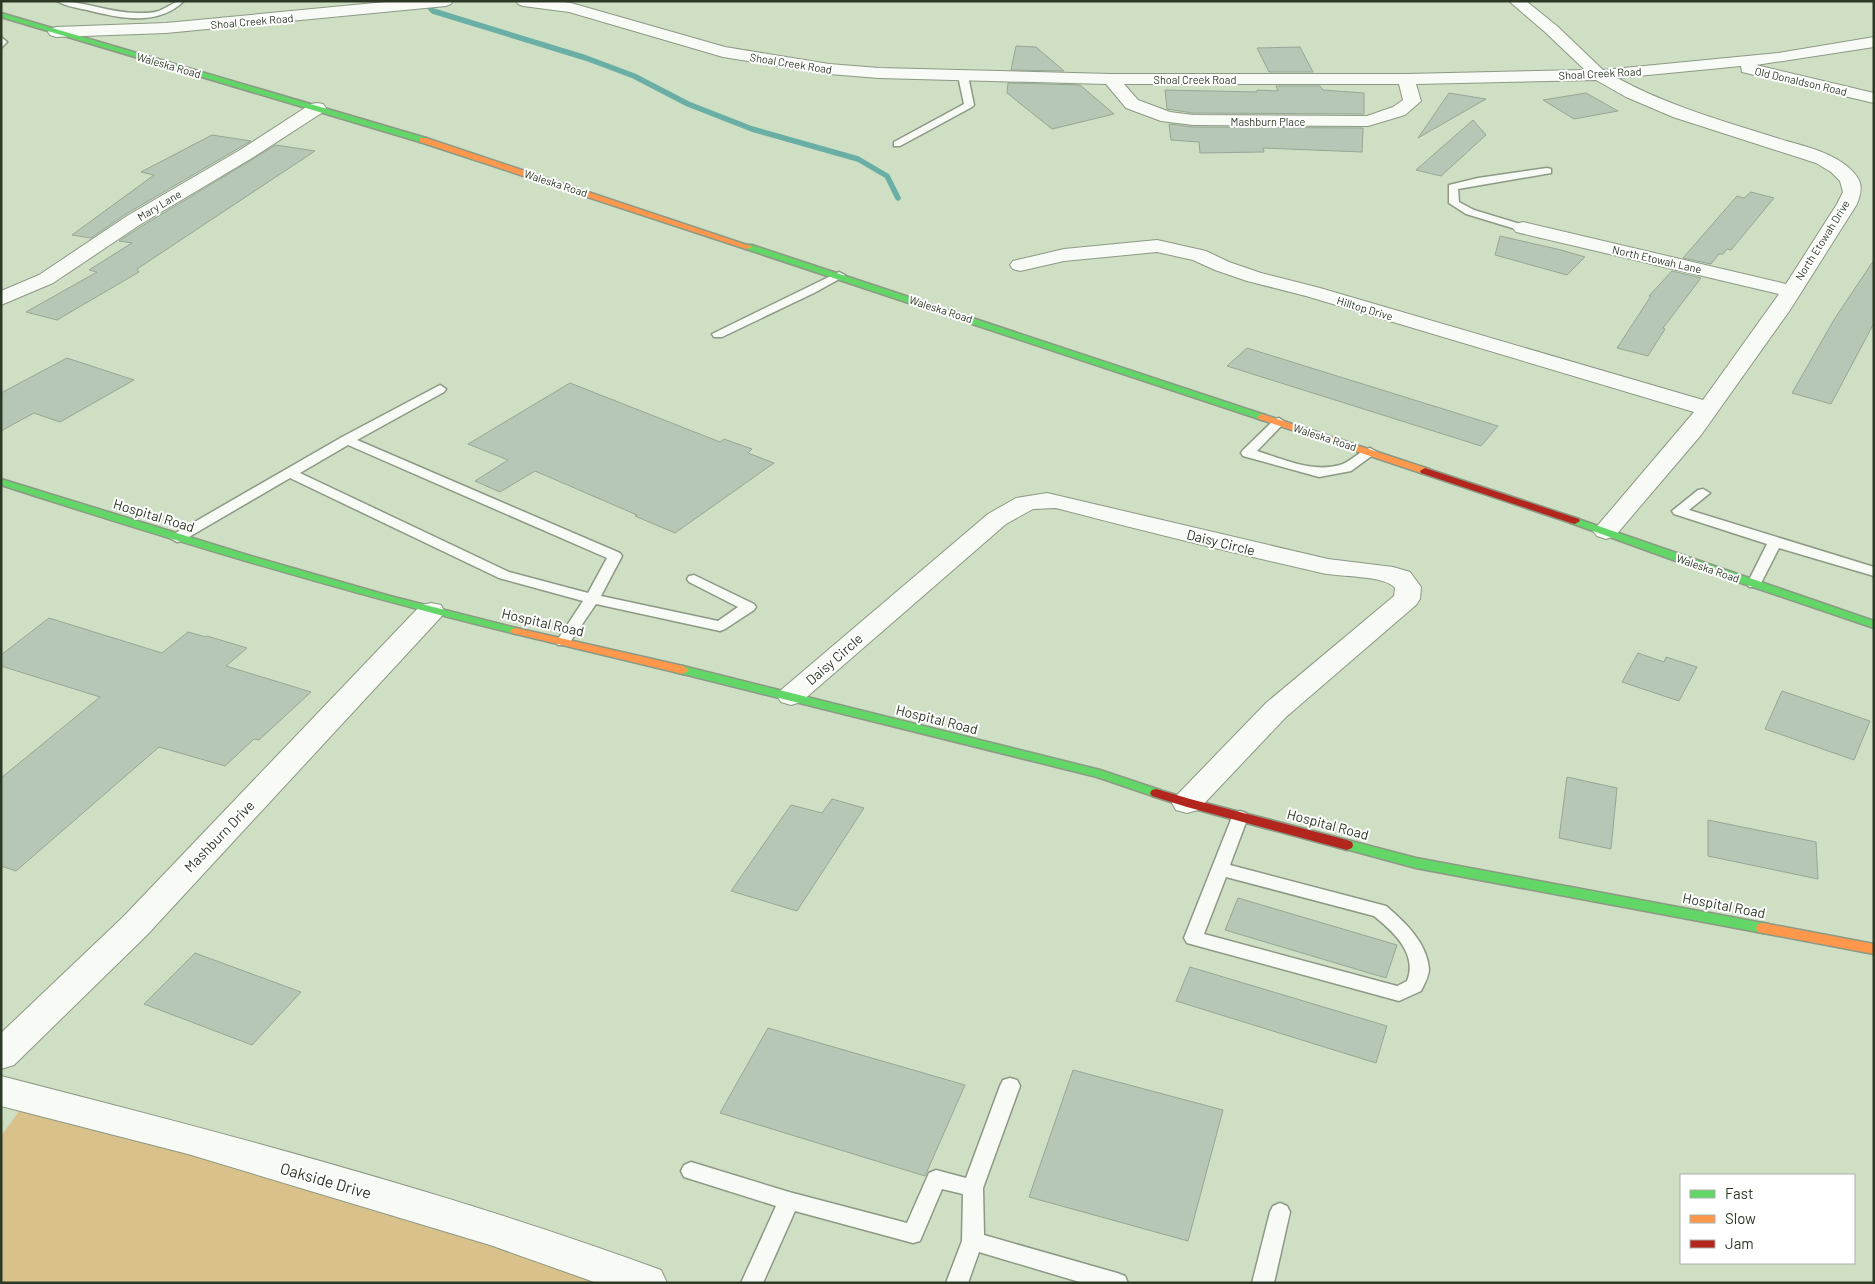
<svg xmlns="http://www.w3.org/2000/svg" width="1875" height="1284" font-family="Barlow,sans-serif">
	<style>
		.green { fill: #d8c18a }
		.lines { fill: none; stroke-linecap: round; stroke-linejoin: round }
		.stream { stroke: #6aafa5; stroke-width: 5.5 }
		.building { fill: #b6c8b5; stroke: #96a795 }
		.lane-casing { stroke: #8c9984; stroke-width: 3 }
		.street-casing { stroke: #8c9984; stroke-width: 2 }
		.fast-casing { stroke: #8c9984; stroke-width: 3 }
		.slow-casing { stroke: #8c9984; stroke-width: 3 }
		.jam-casing { stroke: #8c9984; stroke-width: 3 }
		.lane { fill: #f8faf6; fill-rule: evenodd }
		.street { fill: #f8faf6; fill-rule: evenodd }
		.fast { fill: #63d668; fill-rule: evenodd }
		.slow { fill: #ff974d; fill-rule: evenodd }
		.jam { fill: #b3261e; fill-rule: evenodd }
		.labels { text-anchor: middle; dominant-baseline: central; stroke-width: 4; stroke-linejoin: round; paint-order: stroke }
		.far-street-label { font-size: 11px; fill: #2c3925; stroke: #fff }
		.street-label { font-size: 14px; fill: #2c3925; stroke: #fff }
		.near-street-label { font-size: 16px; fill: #2c3925; stroke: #fff }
	</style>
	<rect width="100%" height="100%" fill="#cedfc4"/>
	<path class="green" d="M23,1106L665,1283H1V1136Z"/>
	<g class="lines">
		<path class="stream" d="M424,1L433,11L586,58L634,76L688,104L752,129L858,159L887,176L898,198"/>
	</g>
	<g class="building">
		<path d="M1016,46L1036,47L1064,71L1011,70Z"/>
		<path d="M1300,47L1313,72H1269L1257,48Z"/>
		<path d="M1008,83L1080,85L1114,114L1052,129L1007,93Z"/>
		<path d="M1276,86H1320L1323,90L1364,93V114L1193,113L1167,109L1165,90L1257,92V90L1278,91Z"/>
		<path d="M1449,93L1486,99L1418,138Z"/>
		<path d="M1586,93L1618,111L1574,119L1543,100Z"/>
		<path d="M1473,120L1486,135L1441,176L1416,170Z"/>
		<path d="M1169,124L1193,127L1363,128L1362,152L1263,148L1264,152L1200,153L1199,142L1171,140Z"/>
		<path d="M212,135L251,141L126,214L91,238L72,235L154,175L141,172Z"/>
		<path d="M276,145L315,151L137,269L139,272L57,320L26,312L97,272L89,270L132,243L119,241L142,226Z"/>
		<path d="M1751,192L1774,198L1731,250L1727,249L1723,254H1719L1711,264L1683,258L1737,196L1744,198Z"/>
		<path d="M1500,236L1561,250L1585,257L1567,275L1495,255Z"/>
		<path d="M1874,260V323L1831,404L1792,393L1835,318Z"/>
		<path d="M1672,271L1701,278L1663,328L1665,329L1648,356L1617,348L1651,296H1649Z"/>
		<path d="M1247,348L1498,426L1481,446L1227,366Z"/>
		<path d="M67,358L134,380L60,422L34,413L1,431V393Z"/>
		<path d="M570,383L720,442L724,439L752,449L748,453L774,463L675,533L635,516L637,515L535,471L500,492L475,481L508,460L468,444Z"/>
		<path d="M49,618L162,653L188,632L206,637L207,636L247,648L226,666L311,692L259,740L254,739L225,766L159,747L16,871L1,866V778L100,697L1,666V655Z"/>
		<path d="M1638,653L1664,662L1666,657L1697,667L1679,701L1622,682Z"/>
		<path d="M1782,691L1870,721L1854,760L1765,729Z"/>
		<path d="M1567,777L1617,788L1611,849L1559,838Z"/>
		<path d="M832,799L864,808L797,911L731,891L791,805L822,813Z"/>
		<path d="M1708,820L1816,842L1818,879L1708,856Z"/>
		<path d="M1238,898L1397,945L1386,978L1225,930Z"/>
		<path d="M195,953L301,992L252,1045L144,1004Z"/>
		<path d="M1190,967L1387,1026L1376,1063L1176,1001Z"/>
		<path d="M768,1028L965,1085L925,1176L720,1113Z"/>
		<path d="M1073,1070L1223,1110L1188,1241L1029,1197Z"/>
	</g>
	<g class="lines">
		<g class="lane-casing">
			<g id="lane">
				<path d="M57,1C85,1 112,14 141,13C148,13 157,13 163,9C172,5 174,1 184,1C157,27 119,18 87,10C77,8 65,6 57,1Z"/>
				<path d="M1,37L7,42L1,48Z"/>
				<path d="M963,73L968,76L974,105L972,107L900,146H894V142L964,104L958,76Z"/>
				<path d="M1547,168L1551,169V173L1458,189L1459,202L1474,210L1527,226L1528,228L1527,230H1519L1466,214L1449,203V185L1478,178Z"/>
				<path d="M839,272L845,275L843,277L814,293L722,337H714L712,334Z"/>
				<path d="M440,385L446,389L444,392L357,440L620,553L622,556L601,596L718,621L738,607L689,582L687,579L689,576L694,575L754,604L756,607L754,610L725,629L720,631L596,604L568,645H558L556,642L583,601L499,578L290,478L182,541L177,542L170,538L172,535L342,437ZM348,445L607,558L588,593L509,572L300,473Z"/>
				<path d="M1279,418L1285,422L1257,451C1283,459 1312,473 1340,465C1351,462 1359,451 1370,448L1377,452L1351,471L1319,477L1243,456L1241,453L1243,450L1275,419Z"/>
				<path d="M1703,489L1710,493L1689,510L1874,567V576L1779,548L1759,587H1749L1747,584L1767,544L1674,514L1672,511L1698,490Z"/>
				<path d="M1240,811L1246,813L1248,817L1230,865L1386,906C1405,922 1427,943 1429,969C1429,976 1424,985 1421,991L1399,1001L1187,943L1184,938L1232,817L1234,813ZM1226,877L1374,916C1394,932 1418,954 1407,981L1397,986L1204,934Z"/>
				<path d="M1010,1078L1017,1080L1020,1086L983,1188L984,1235L1117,1273L1125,1276L1128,1283H1083L979,1252L968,1283H946L962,1241L963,1194L942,1189L920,1241L913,1243L795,1211L763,1283H741L776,1206L684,1177L681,1171L684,1165L691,1162L789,1192L907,1223L929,1173L936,1170L966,1178L1000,1086L1003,1080Z"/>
				<path d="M1280,1203L1287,1206L1290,1212L1274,1283H1252L1270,1212L1273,1206Z"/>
			</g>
		</g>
		<g class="street-casing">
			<g id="street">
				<path d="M396,1H453L451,4L446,6L166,33L56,37L50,35L48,32L50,29L56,27L166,23Z"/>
				<path d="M516,1H556L571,3L725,47L829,64L879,68L1111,74H1406L1585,70L1545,32L1509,1H1526L1557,26L1603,70L1778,53L1874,37V47L1756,65L1874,93V103L1742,72L1741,66L1617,78C1665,104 1716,119 1767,135C1793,144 1827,149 1848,167C1863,180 1863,188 1857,204L1790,310L1701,435L1615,536L1606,539L1597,536L1593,531L1694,412L1306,296L1247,281L1215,270L1193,260L1157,252L1064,261L1020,271L1013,269L1010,265L1013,261L1064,249L1157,240L1206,251L1229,262L1261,273L1320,288L1703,400L1779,294L1516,232L1513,228L1516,224L1523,222L1786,284L1837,204L1843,192L1840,181L1831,172L1816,163L1673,117L1626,97L1596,80L1416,84L1421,101L1405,115L1368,126L1193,125L1161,121L1126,108L1106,84L879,78L829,74L723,57L569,12L523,6L518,4ZM1124,84H1399L1403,100L1393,107L1367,116L1193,115L1170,112L1138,100Z"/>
				<path d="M317,103L323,104L326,108L323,112L252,158L141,224L53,283L1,305V291L39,275L127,216L240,150L311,104Z"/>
				<path d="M1047,493L1328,559L1393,567L1410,572L1421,587L1420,599L1416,605L1286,717L1198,810L1187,813L1176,810L1172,803L1176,796L1266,703L1394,596L1395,588C1385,575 1338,577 1322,573C1233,553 1144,531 1056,508L1033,509L1006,524L801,702L791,705L781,702L777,696L781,690L988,514L1016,498Z"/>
				<path d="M431,603L441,605L444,611L441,617L147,935L14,1065L1,1069V1033L123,917L421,605Z"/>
				<path d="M1,1076C223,1133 446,1191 661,1270L667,1283H597L490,1245L188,1154L1,1106Z"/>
			</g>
		</g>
		<g class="fast-casing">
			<g id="fast">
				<path d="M1,13L426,138L427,140L420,142L1,17Z"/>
				<path d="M746,245H752L1265,415L1267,417L1262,420L1259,419L746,249Z"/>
				<path d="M1,479L261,559L390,596L520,629L522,631L516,634C342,592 171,540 1,485Z"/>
				<path d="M1575,518L1874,621V628L1676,561L1571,523L1570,521Z"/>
				<path d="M683,666L1100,770L1160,790L1162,793L1160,796L1156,797L1097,777L679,673L677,670L679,667Z"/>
				<path d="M1347,840L1416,858L1763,923L1768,924L1770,928L1768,932L1763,933L1416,868L1342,848L1341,845L1342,842Z"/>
			</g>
		</g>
		<g class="slow-casing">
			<g id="slow">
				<path d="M420,138H426L753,247L746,249L420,142Z"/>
				<path d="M1262,414L1429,469L1430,471L1429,473H1421L1259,419L1257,417Z"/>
				<path d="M516,628L683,666L689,670L683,674L512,633L510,631L512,629Z"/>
				<path d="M1763,923L1874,944V954L1758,932L1756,928L1758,924Z"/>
			</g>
		</g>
		<g class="jam-casing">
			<g id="jam">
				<path d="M1425,468L1579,519L1580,521L1575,524L1571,523L1421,473L1420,471Z"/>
				<path d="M1156,789L1190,799L1347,840L1352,842L1353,845L1352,848L1347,850L1187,807L1152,796L1150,793L1152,790Z"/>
			</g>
		</g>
		<use href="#lane" class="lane"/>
		<use href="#street" class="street"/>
		<use href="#fast" class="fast"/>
		<use href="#slow" class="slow"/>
		<use href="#jam" class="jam"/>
	</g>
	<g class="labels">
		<g class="far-street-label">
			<text transform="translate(252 21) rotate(-5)">Shoal Creek Road</text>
			<text transform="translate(791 63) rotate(9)">Shoal Creek Road</text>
			<text transform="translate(169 65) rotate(16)">Waleska Road</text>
			<text transform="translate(1600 73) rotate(-3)">Shoal Creek Road</text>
			<text x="1195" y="79">Shoal Creek Road</text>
			<text transform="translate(1801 81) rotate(13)">Old Donaldson Road</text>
			<text x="1268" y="121">Mashburn Place</text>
			<text transform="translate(556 183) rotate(18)">Waleska Road</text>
			<text transform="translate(159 205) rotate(-31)">Mary Lane</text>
			<text transform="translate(1822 240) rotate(-58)">North Etowah Drive</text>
			<text transform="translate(1657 259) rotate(13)">North Etowah Lane</text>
			<text transform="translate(1365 308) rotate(17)">Hilltop Drive</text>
			<text transform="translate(941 309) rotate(18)">Waleska Road</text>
			<text transform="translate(1325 437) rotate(18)">Waleska Road</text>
			<text transform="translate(1708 568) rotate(19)">Waleska Road</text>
		</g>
		<g class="street-label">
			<text transform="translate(154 515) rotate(17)">Hospital Road</text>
			<text transform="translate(1221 542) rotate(14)">Daisy Circle</text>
			<text transform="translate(543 622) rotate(13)">Hospital Road</text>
			<text transform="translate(834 659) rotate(-41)">Daisy Circle</text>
			<text transform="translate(937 719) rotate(14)">Hospital Road</text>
			<text transform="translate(1328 824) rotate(15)">Hospital Road</text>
			<text transform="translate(219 836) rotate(-46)">Mashburn Drive</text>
			<text transform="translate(1724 905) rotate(11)">Hospital Road</text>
		</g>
		<g class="near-street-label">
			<text transform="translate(326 1180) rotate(16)">Oakside Drive</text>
		</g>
	</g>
	<rect width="1875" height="1284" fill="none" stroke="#2c3925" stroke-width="5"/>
	<rect x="1680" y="1174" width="175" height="90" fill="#ffffff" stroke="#abb0a8"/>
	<rect x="1690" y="1190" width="25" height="8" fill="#63d668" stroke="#abb0a8"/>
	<text x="1725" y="1199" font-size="15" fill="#2c3925">Fast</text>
	<rect x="1690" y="1215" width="25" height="8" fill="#ff974d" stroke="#abb0a8"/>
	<text x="1725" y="1224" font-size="15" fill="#2c3925">Slow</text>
	<rect x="1690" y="1240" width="25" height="8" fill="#b3261e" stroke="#abb0a8"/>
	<text x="1725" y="1249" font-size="15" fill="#2c3925">Jam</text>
</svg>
